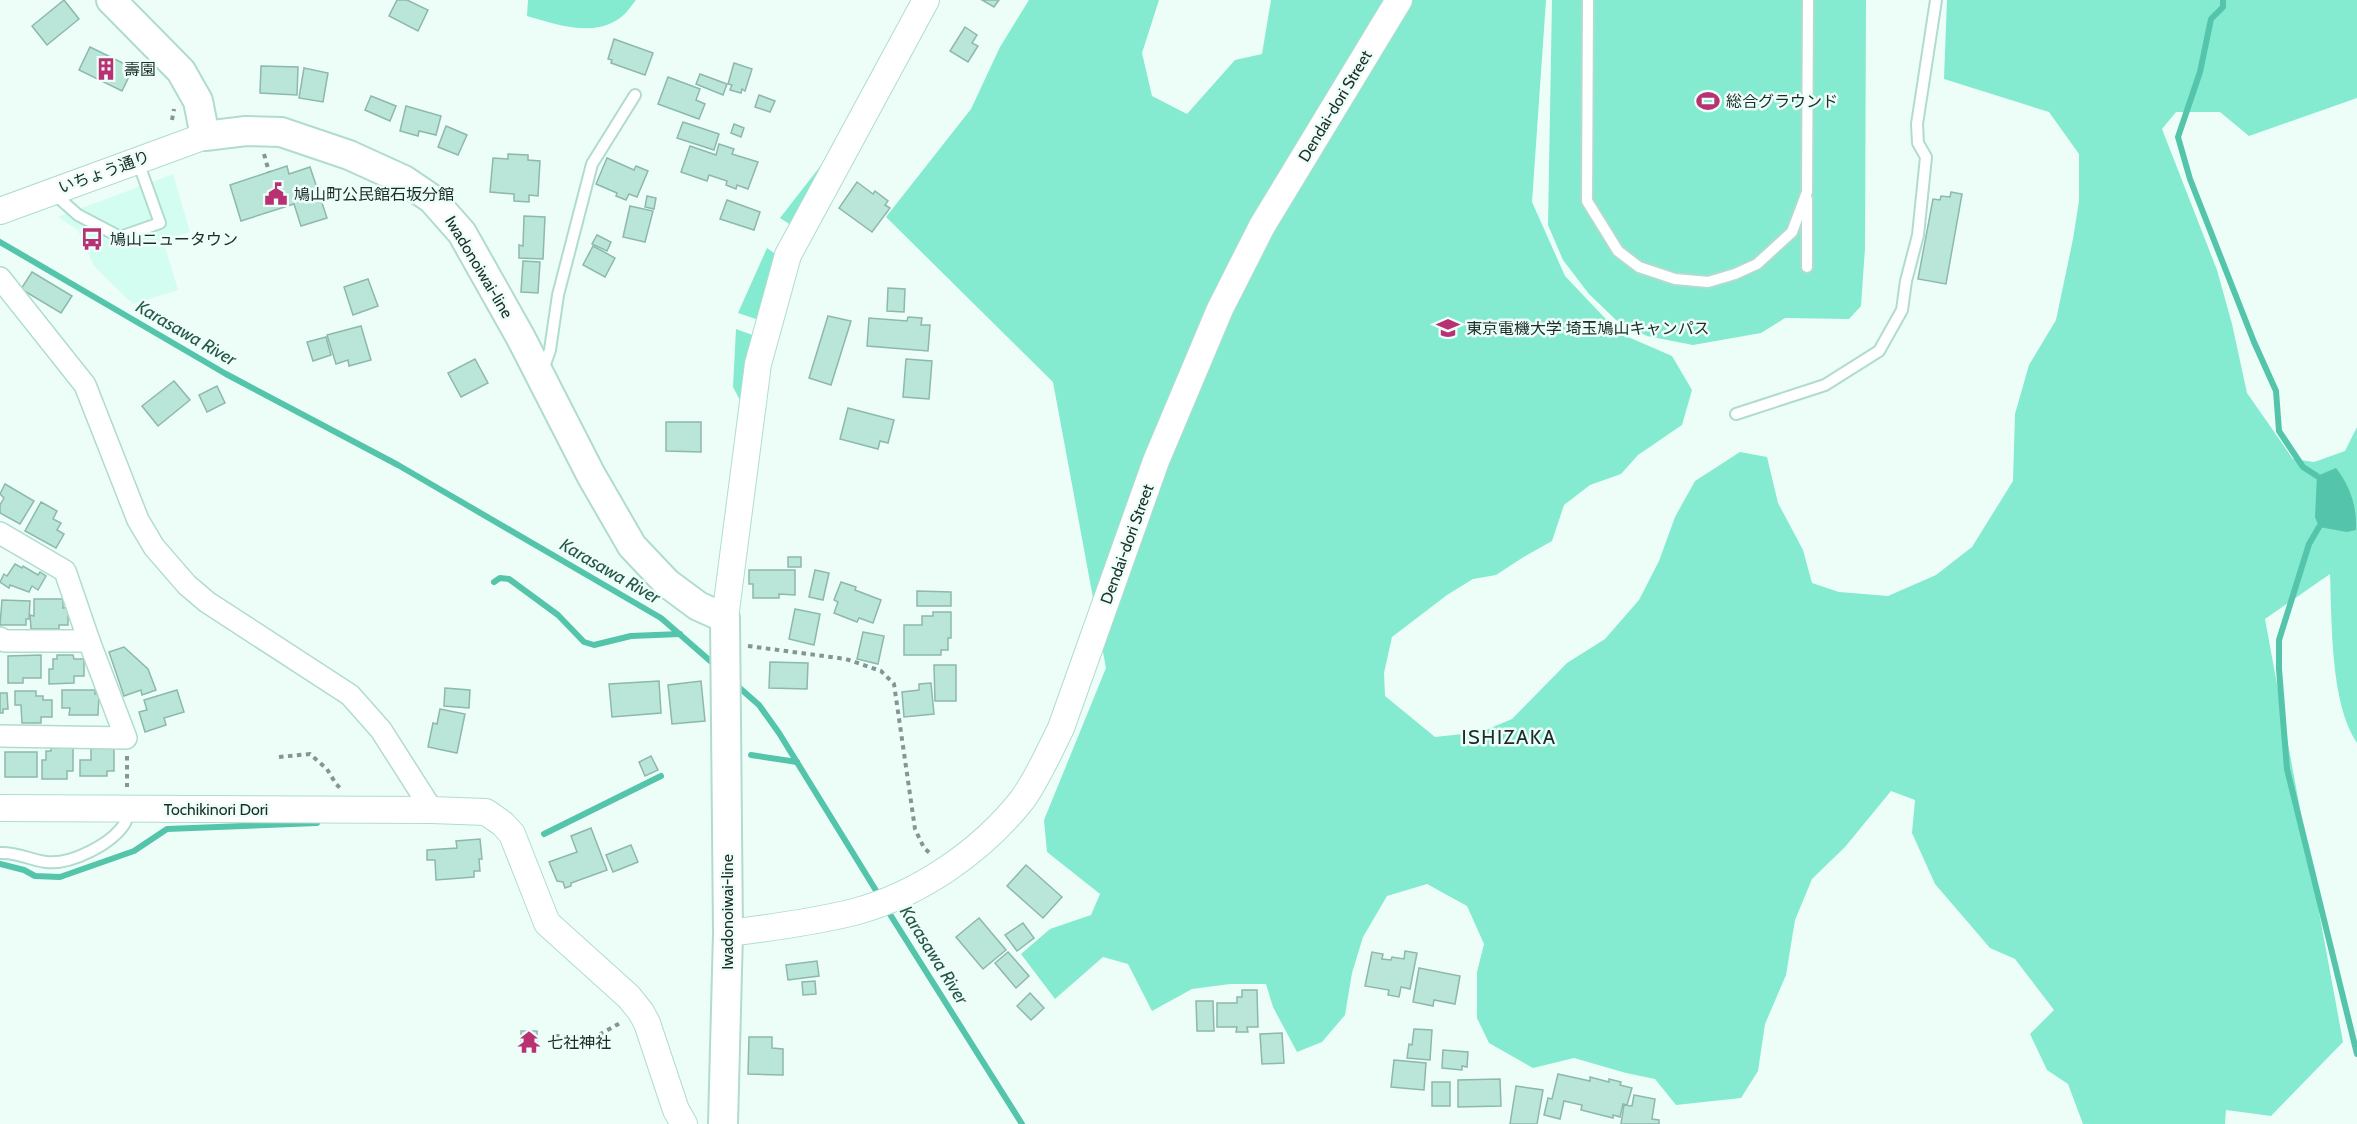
<svg xmlns="http://www.w3.org/2000/svg" width="2357" height="1124" font-family="Cabin,'Noto Sans JP',sans-serif">
	<style>
		.built { fill: #d2fdf0 }
		.green { fill: #84ead0 }
		.water { fill: #54c5aa }
		.lines { fill: none; stroke-linecap: round; stroke-linejoin: round }
		.stream { stroke: #54c5aa; stroke-width: 6 }
		.building { fill: #bae6d9; stroke: #8db8ab; stroke-width: 1.5 }
		.service-casing { stroke: #b0dccf; stroke-width: 14 }
		.minor-casing { stroke: #b0dccf; stroke-width: 24 }
		.tertiary-casing { stroke: #b0dccf; stroke-width: 28 }
		.secondary-casing { stroke: #b0dccf; stroke-width: 32 }
		.path { stroke: #849691; stroke-width: 4; stroke-dasharray: 4.5 4.5; stroke-linecap: butt }
		.service { stroke: #fff; stroke-width: 10 }
		.minor { stroke: #fff; stroke-width: 21 }
		.tertiary { stroke: #fff; stroke-width: 26 }
		.secondary { stroke: #fff; stroke-width: 28 }
		.labels { text-anchor: middle; dominant-baseline: central; stroke-width: 5; stroke-linejoin: round; paint-order: stroke }
		.poi-label { font-size: 16px; fill: #1b2d28; stroke: #edfef9; text-anchor: start }
		.street-label { font-size: 16px; fill: #1b2d28; stroke: #edfef9 }
		.water-label { font-size: 18px; font-style: italic; fill: #26564a; stroke: #edfef9 }
		.quarter-label { font-size: 20px; letter-spacing: 1.5px; fill: #1b2d28; stroke: #edfef9 }
	</style>
	<rect width="100%" height="100%" fill="#edfef9"/>
	<path class="built" d="M173,174L190,232L163,240L178,290L133,304L94,266L78,230L58,217Z"/>
	<g class="green">
		<path d="M528,0H636C631,6 626,14 620,18C593,38 555,24 527,16Z"/>
		<path d="M1029,0H1159L1142,53L1152,96L1187,114L1235,60L1262,54L1271,0H1546L1532,202L1565,276L1619,333L1672,356L1692,390L1682,425L1638,455L1621,474L1590,485L1564,505L1552,541L1522,558L1496,575L1473,579L1447,595L1392,637L1384,673L1385,696L1435,737L1481,732L1512,719L1567,663L1605,639L1639,600L1659,561L1675,517L1695,481L1740,452L1767,457L1778,503L1803,550L1812,583L1839,592L1888,596L1936,575L1972,547L2013,481L2015,414L2029,365L2056,320L2073,239L2079,201V154L2049,112L1944,79L1947,0H2357V98L2249,136L2220,112H2176L2162,129L2217,270L2232,324L2247,393L2293,459L2314,462L2345,451L2357,427V743C2330,703 2332,622 2330,574L2265,619L2343,1042L2271,1116L2226,1110L2225,1124H2083L2068,1084L2047,1070L2030,1034L2054,1010L2015,959L1990,948L1935,884L1912,833L1915,800L1891,791L1845,847L1812,879L1795,920L1786,975L1765,1024L1758,1071L1741,1098L1676,1105L1655,1079L1626,1073L1574,1058L1533,1068L1489,1043L1477,1018V972L1484,944L1467,906L1427,884L1387,896L1363,937L1352,973L1345,1015L1322,1042L1297,1052L1273,1007L1266,984H1230L1192,989L1152,1011L1128,964L1103,957L1055,999L1021,954L1050,929L1091,915L1100,894L1047,852L1044,820L1106,668L1053,382L886,217L971,109L1000,47Z"/>
		<path d="M1552,0H1866L1865,248L1861,306L1849,319L1785,318L1761,333L1693,345L1647,336L1616,320L1589,294L1563,260L1548,225Z"/>
		<path d="M822,164L791,225L780,218Z"/>
		<path d="M767,248L781,258L759,320L738,313Z"/>
		<path d="M736,329L755,336L743,406L733,387Z"/>
	</g>
	<path class="water" d="M2336,468C2350,486 2357,506 2356,530L2347,532L2319,527L2315,517L2317,476Z"/>
	<g class="lines">
		<g class="stream">
			<path d="M2223,0V7L2211,19L2200,72L2178,137L2190,179L2254,342L2276,391L2279,431L2303,467L2317,476"/>
			<path d="M0,242L226,374L398,465L661,618L716,666"/>
			<path d="M2319,527L2309,544L2279,640V669L2287,769L2357,1054"/>
			<path d="M494,582L500,578L509,579L558,615L584,642L594,645L631,636L680,634"/>
			<path d="M734,683L759,705L779,733L880,897"/>
			<path d="M751,755L797,762"/>
			<path d="M544,834L661,776"/>
			<path d="M0,864L24,870L35,876L60,877L134,851L167,829L317,823"/>
			<path d="M886,908L1022,1124"/>
		</g>
	</g>
	<g class="building">
		<path d="M64,0L79,19L47,45L32,26Z"/>
		<path d="M397,0H407L428,10L418,31L389,16Z"/>
		<path d="M982,0H999L994,7Z"/>
		<path d="M965,27L977,35L972,43L978,46L968,62L950,51Z"/>
		<path d="M614,39L653,53L645,75L611,63L612,60L608,59Z"/>
		<path d="M90,47L133,68L122,91L79,70Z"/>
		<path d="M734,63L752,69L745,91L742,89L741,93L730,90L732,85L728,84Z"/>
		<path d="M261,66L298,67L297,95L260,93Z"/>
		<path d="M304,68L328,73L323,102L299,98Z"/>
		<path d="M700,74L727,84L723,95L696,84Z"/>
		<path d="M668,77L700,89L696,100L705,104L699,119L658,104Z"/>
		<path d="M759,95L775,101L770,112L755,107Z"/>
		<path d="M371,96L396,106L390,121L365,110Z"/>
		<path d="M406,106L441,116L436,135L419,131L418,136L400,131Z"/>
		<path d="M683,122L719,134L714,150L677,138Z"/>
		<path d="M734,124L744,128L741,137L731,133Z"/>
		<path d="M446,126L467,135L458,155L438,147Z"/>
		<path d="M719,144L734,149L732,154L758,162L748,189L737,185L736,189L726,185L727,181L709,175L707,181L681,172L690,146L716,155Z"/>
		<path d="M508,154L528,155V160L540,161L538,196L529,195V202L514,201V194L490,192L493,158L508,159Z"/>
		<path d="M607,158L634,170L636,166L648,171L637,197L629,194L626,200L616,196L617,193L596,184Z"/>
		<path d="M287,166L289,174L310,167L327,218L301,226L294,204L241,221L230,185Z"/>
		<path d="M857,182L873,194L875,191L888,201L885,205L890,208L872,232L839,208Z"/>
		<path d="M1951,192L1962,194L1946,284L1918,279L1933,199L1940,200L1941,196L1950,197Z"/>
		<path d="M647,196L656,198L654,209L645,207Z"/>
		<path d="M727,200L760,212L754,230L720,219Z"/>
		<path d="M630,206L653,211L645,242L623,237Z"/>
		<path d="M524,216L545,217L543,259L519,258V245L523,246Z"/>
		<path d="M597,235L611,242L607,251L592,244Z"/>
		<path d="M593,246L615,258L605,277L583,265Z"/>
		<path d="M523,261L540,262L538,293L521,292Z"/>
		<path d="M32,272L72,296L61,313L21,289Z"/>
		<path d="M368,279L378,306L353,315L344,287Z"/>
		<path d="M888,288L905,289L904,312L887,311Z"/>
		<path d="M828,316L851,321L831,385L809,378Z"/>
		<path d="M908,317L922,318L921,325H930L928,351L867,346L869,318L907,321Z"/>
		<path d="M361,326L371,360L349,366L348,360L336,364L327,335Z"/>
		<path d="M326,337L331,355L313,361L307,342Z"/>
		<path d="M475,359L488,383L461,397L448,373Z"/>
		<path d="M906,359L932,361L929,399L903,397Z"/>
		<path d="M174,381L190,400L158,426L142,406Z"/>
		<path d="M217,386L225,403L207,412L199,395Z"/>
		<path d="M848,408L894,420L888,443L880,441L878,449L840,439Z"/>
		<path d="M666,422H701V452L666,451Z"/>
		<path d="M5,484L34,501L20,524L0,513V505L4,498L0,494Z"/>
		<path d="M41,502L57,511L53,519L61,523L57,530L64,534L56,548L25,531Z"/>
		<rect x="788" y="557" width="13" height="10"/>
		<path d="M15,564L22,568L23,566L38,575L40,572L46,576L38,590L32,586L29,592L10,585L9,588L0,582L4,574L7,576Z"/>
		<path d="M749,570H795V595L779,594V598H753V584H749Z"/>
		<path d="M815,570L829,573L823,600L809,597Z"/>
		<path d="M841,582L856,587L855,590L881,600L873,623L859,618L857,622L834,613L838,602L834,600Z"/>
		<path d="M917,591L951,592V606H917Z"/>
		<path d="M34,599H63V608L68,607V625H59V629H31L30,615L34,616Z"/>
		<path d="M2,600L30,601L29,619H26V625H0Z"/>
		<path d="M795,609L820,614L814,645L789,639Z"/>
		<path d="M933,612H951V638H948V650H941V655H904V625H922V616H933Z"/>
		<path d="M863,632L884,636L878,664L857,659Z"/>
		<path d="M124,647L148,669L156,690L142,695L141,690L124,696L109,652Z"/>
		<path d="M41,655V678H23V683H8V656Z"/>
		<path d="M57,655H73L74,659H84V676H74V683L49,684V669H53V659H57Z"/>
		<path d="M770,662L808,663L807,689L769,688Z"/>
		<path d="M934,665H956V701H935Z"/>
		<path d="M659,681L661,713L612,717L609,684Z"/>
		<path d="M701,681L705,721L672,724L668,685Z"/>
		<path d="M931,683L934,714L904,717L902,692L919,690V684Z"/>
		<path d="M445,688L470,690L469,708L444,706Z"/>
		<path d="M62,690H95V694H99L98,715H69L70,708H62Z"/>
		<path d="M177,690L184,712L164,718L166,725L145,732L139,712L147,710L144,700Z"/>
		<path d="M15,691H36V696H43V700H52V717H41V723H22L21,705H15Z"/>
		<path d="M0,693H7L8,709H3V713H0Z"/>
		<path d="M440,709L465,714L457,753L428,747L433,723L437,724Z"/>
		<path d="M91,747H114V771H107V776H80V760H91Z"/>
		<path d="M51,748H73V771H67V779H42V760H46V751H51Z"/>
		<rect x="5" y="752" width="32" height="25"/>
		<path d="M651,756L658,770L645,776L639,762Z"/>
		<path d="M591,828L607,870L571,883V886L565,888L563,882L557,881L549,862L577,852L571,836Z"/>
		<path d="M480,839L482,859H479L480,871H474V877L436,880L435,860H427V850L457,848L456,841Z"/>
		<path d="M631,845L638,862L613,872L606,855Z"/>
		<path d="M1026,865L1062,897L1043,918L1007,886Z"/>
		<path d="M979,918L1006,950L983,969L956,937Z"/>
		<path d="M1023,923L1034,938L1017,951L1005,935Z"/>
		<path d="M1405,951L1417,953L1410,989L1401,987L1399,997L1388,995L1389,990L1365,986L1372,952L1383,954L1382,959L1391,960L1392,957L1404,959Z"/>
		<path d="M1008,952L1029,976L1016,988L995,963Z"/>
		<path d="M817,961L819,976L788,980L786,965Z"/>
		<path d="M1419,968L1460,976L1455,1004L1434,1000L1433,1006L1413,1002Z"/>
		<path d="M815,981L816,994L803,995L802,982Z"/>
		<path d="M1242,990H1257L1258,1027H1247L1248,1032H1236L1237,1027H1217V1003H1237V997H1242Z"/>
		<path d="M1030,993L1044,1008L1031,1020L1017,1006Z"/>
		<path d="M1196,1001H1213L1214,1031H1197Z"/>
		<path d="M1414,1029L1432,1030L1430,1060L1407,1058L1409,1044L1412,1045Z"/>
		<path d="M521,1031H537V1047L521,1048Z"/>
		<path d="M1282,1033L1284,1063L1262,1064L1260,1034Z"/>
		<path d="M749,1037H772V1048L783,1049V1075L748,1074Z"/>
		<path d="M1443,1050L1468,1052L1467,1067L1462,1066V1070L1442,1068Z"/>
		<path d="M1394,1060L1426,1063L1424,1090L1391,1087Z"/>
		<path d="M1558,1074L1590,1081V1077L1609,1082V1079L1621,1082L1620,1085L1632,1088L1627,1105L1623,1104L1620,1117L1613,1115V1118L1581,1110L1582,1105L1564,1101L1560,1119L1544,1115L1548,1098L1552,1099Z"/>
		<path d="M1500,1079L1501,1106L1458,1107V1080Z"/>
		<rect x="1432" y="1082" width="18" height="24"/>
		<path d="M1516,1086L1543,1090L1537,1124H1510Z"/>
		<path d="M1634,1095L1655,1099L1652,1119L1659,1120V1124H1621L1624,1105L1632,1106Z"/>
	</g>
	<g class="lines">
		<g class="service-casing">
			<g id="service">
				<path d="M1588,0L1587,201L1618,251L1639,267L1675,279L1708,282L1735,274L1757,264L1792,232L1807,192L1808,0"/>
				<path d="M52,192L78,215L120,237L160,223L137,159"/>
				<path d="M1807,267V199"/>
				<path d="M543,370L550,350L558,295L592,164L635,95"/>
				<path d="M1736,414L1825,385L1879,351L1902,310L1906,281L1918,235L1926,157L1918,143L1917,124L1936,0"/>
				<path d="M0,853C17,852 30,860 46,862C71,865 112,844 125,823C127,819 128,814 129,809"/>
			</g>
		</g>
		<g class="minor-casing">
			<g id="minor">
				<path d="M0,278L85,385L138,520L154,547L187,585L207,602L350,695L381,730L432,810"/>
				<path d="M0,533L65,571L89,641L126,738L0,736"/>
				<path d="M0,638L5,641H89"/>
			</g>
		</g>
		<g class="tertiary-casing">
			<g id="tertiary">
				<path d="M0,211L205,136"/>
				<path d="M725,618L758,364L788,255L926,0"/>
				<path d="M0,808L432,810L486,812L503,824L512,834L547,923L629,997L641,1012L647,1023L676,1110L684,1124"/>
				<path d="M728,933C770,928 813,922 854,912C918,895 981,852 1022,800C1038,778 1049,752 1061,728L1156,461L1220,309L1262,226L1399,0"/>
			</g>
		</g>
		<g class="secondary-casing">
			<path id="secondary" d="M111,0L181,71L198,101L205,136L246,131L281,132L349,155L404,180L432,199L462,233L521,338L591,475L632,546L667,583L698,606L725,618L728,933L723,1124"/>
		</g>
		<g class="path">
			<path d="M172,120L174,109"/>
			<path d="M264,154L269,172"/>
			<path d="M748,646L846,659L881,671L894,684L915,829L924,848L931,854"/>
			<path d="M127,756V787"/>
			<path d="M279,757L310,754L327,769L336,784L340,788"/>
			<path d="M555,1036L595,1037L622,1022"/>
		</g>
		<use href="#service" class="service"/>
		<use href="#minor" class="minor"/>
		<use href="#tertiary" class="tertiary"/>
		<use href="#secondary" class="secondary"/>
	</g>
	<defs>
		<g id="building-bare" transform="scale(1.8)"><path d="M-4-6H4V6H1V3H-1V6H-4ZM-2.5-4.3h1.7v1.8h-1.7ZM.8-4.3h1.7v1.8H.8ZM-2.5-1h1.7V.8h-1.7ZM.8-1h1.7V.8H.8Z" fill="#b83273" stroke="#edfef9" stroke-width="2.5" paint-order="stroke"/></g>
		<g id="stadium-bare" transform="scale(1.8)"><path d="M0-5a6.5 5 0 1 0 0 10a6.5 5 0 1 0 0-10ZM-3.5-1.8h7v3.6h-7Z" fill="#b83273" stroke="#edfef9" stroke-width="2.5" paint-order="stroke"/></g>
		<g id="civic-bare" transform="scale(1.8)"><path d="M-.6-6.5H3V-4.5H.6V-3L4-1V1h2V6H-6V1h2V-1L-.6-3ZM-1.2 2.5V6h2.4V2.5Z" fill="#b83273" stroke="#edfef9" stroke-width="2.5" paint-order="stroke"/></g>
		<g id="bus-bare" transform="scale(1.8)"><path d="M-5-6H5V4H4V6H2V4H-2V6H-4V4H-5ZM-3.5-4V0h7V-4ZM-3.5 1.2v1.5H-2V1.2ZM2 1.2v1.5H3.5V1.2Z" fill="#b83273" stroke="#edfef9" stroke-width="2.5" paint-order="stroke"/></g>
		<g id="university-bare" transform="scale(1.8)"><path d="M0-5L7-2L0 1L-7-2ZM-4 1L0 2.5L4 1V4Q0 6-4 4Z" fill="#b83273" stroke="#edfef9" stroke-width="2.5" paint-order="stroke"/></g>
		<g id="temple-bare" transform="scale(1.8)"><path d="M0-6L5-2H3V0L6.5 2.5H4V6H1.5V3h-3V6H-4V2.5H-6.5L-3 0V-2H-5Z" fill="#b83273" stroke="#edfef9" stroke-width="2.5" paint-order="stroke"/></g>
	</defs>
	<g fill-rule="evenodd">
		<use href="#building-bare" x="106" y="69"/>
		<use href="#stadium-bare" x="1708" y="101"/>
		<use href="#civic-bare" x="276" y="194"/>
		<use href="#bus-bare" x="92" y="239"/>
		<use href="#university-bare" x="1448" y="328"/>
		<use href="#temple-bare" x="529" y="1042"/>
	</g>
	<g class="labels">
		<g class="poi-label">
			<text x="124" y="69">壽園</text>
			<text x="1726" y="101">総合グラウンド</text>
			<text x="294" y="194">鳩山町公民館石坂分館</text>
			<text x="110" y="239">鳩山ニュータウン</text>
			<text x="1466" y="328">東京電機大学 埼玉鳩山キャンパス</text>
			<text x="547" y="1042">七社神社</text>
		</g>
		<g class="street-label">
			<text transform="translate(1335 106) rotate(-59)">Dendai-dori Street</text>
			<text transform="translate(104 172) rotate(-20)">いちょう通り</text>
			<text transform="translate(479 267) rotate(59)">Iwadonoiwai-line</text>
			<text transform="translate(1127 544) rotate(-70)">Dendai-dori Street</text>
			<text x="216" y="809">Tochikinori Dori</text>
			<text transform="translate(727 912) rotate(-90)">Iwadonoiwai-line</text>
		</g>
		<g class="water-label">
			<text transform="translate(186 333) rotate(30)">Karasawa River</text>
			<text transform="translate(610 571) rotate(30)">Karasawa River</text>
			<text transform="translate(934 955) rotate(58)">Karasawa River</text>
		</g>
		<g class="quarter-label">
			<text x="1509" y="737">ISHIZAKA</text>
		</g>
	</g>
</svg>
